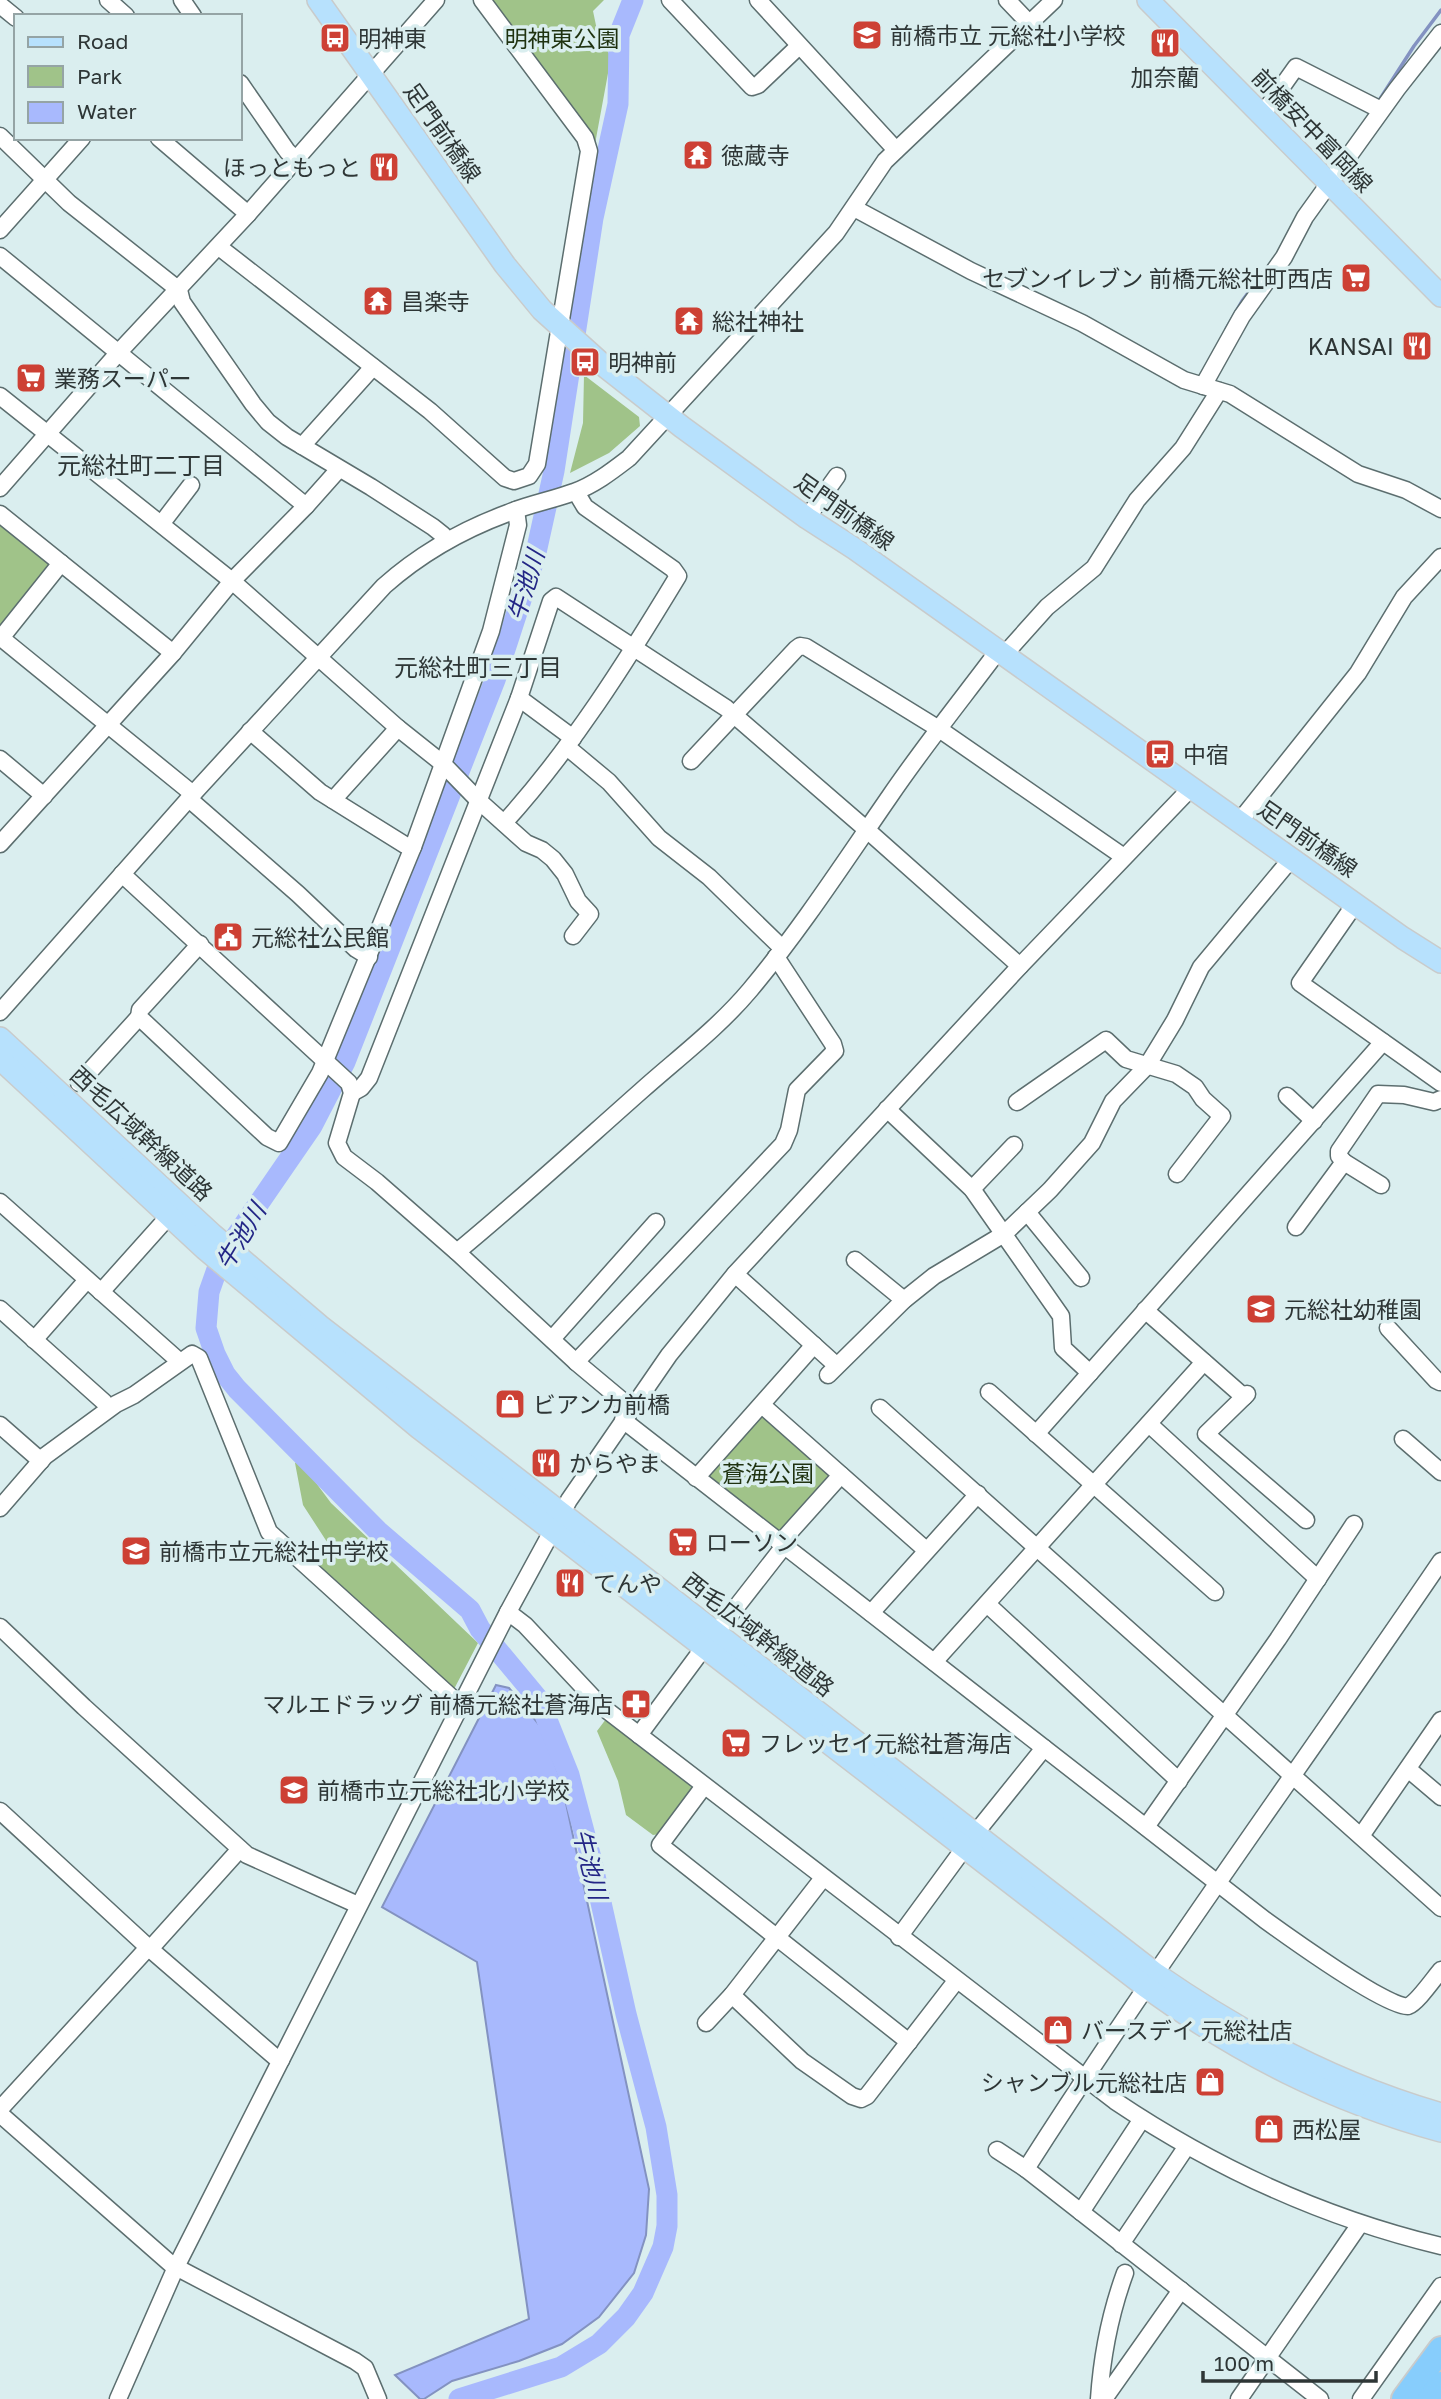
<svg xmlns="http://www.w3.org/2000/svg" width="1441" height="2399" font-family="'Golos Text','Noto Sans JP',sans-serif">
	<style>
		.green { fill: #a0c389 }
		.water { fill: #a8b9fd; stroke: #8392c1; stroke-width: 2 }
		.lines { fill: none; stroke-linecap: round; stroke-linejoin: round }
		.stream { stroke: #8392c1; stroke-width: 3.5 }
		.river { stroke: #a8b9fd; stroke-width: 21 }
		.minor-casing { stroke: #5c6e6f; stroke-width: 19 }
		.major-casing { stroke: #c9cbcb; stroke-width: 24 }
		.highway-casing { stroke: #c9cbcb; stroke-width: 28 }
		.minor { stroke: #fff; stroke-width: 16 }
		.major { stroke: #b7e1fd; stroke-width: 21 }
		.highway { stroke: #87cdfc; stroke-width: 24 }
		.labels { text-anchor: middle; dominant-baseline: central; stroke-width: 7; stroke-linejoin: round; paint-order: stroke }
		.poi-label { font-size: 23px; fill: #2e3636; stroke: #daeeef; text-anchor: start }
		.park-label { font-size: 23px; fill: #1f3210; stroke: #daeeef }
		.street-label { font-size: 23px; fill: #2e3636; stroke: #daeeef }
		.neighbourhood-label { font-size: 24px; fill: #2e3636; stroke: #daeeef }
		.water-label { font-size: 24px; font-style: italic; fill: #232686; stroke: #daeeef }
	</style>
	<rect width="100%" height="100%" fill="#daeeef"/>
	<g class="green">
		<path d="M490,0H604L593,11L598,35L611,57L595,144Z"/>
		<path d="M584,375L639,417L640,426L609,453L570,473L583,423Z"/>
		<path d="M0,522L52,564L6,626H0Z"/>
		<path d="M759,1415H764L830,1474V1481L786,1532L778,1533L709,1479L707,1471Z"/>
		<path d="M299,1460L331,1503L478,1643L452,1693L317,1572L321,1548L327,1542L303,1505L295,1463Z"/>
		<path d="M606,1719L690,1784L692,1791L660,1834L653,1835L626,1815L618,1781L597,1731Z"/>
	</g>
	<path class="water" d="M496,1685L509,1688L541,1727L561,1780L649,2189L646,2235L634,2273L599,2317L562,2344L519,2361L452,2381L424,2399H420L395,2375L529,2319L477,1962L382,1907Z"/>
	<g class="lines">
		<g class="stream">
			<path d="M1378,102L1414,46L1441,10"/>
			<path d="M1226,329L1242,301L1266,269"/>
		</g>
		<path class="river" d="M459,2399L561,2367L599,2344L626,2317L643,2293L663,2247L667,2226V2195L656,2127L626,2014L591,1858L569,1775L539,1700L480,1629L470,1610L378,1531L237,1389L225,1374L215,1354L206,1328L209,1292L221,1258L312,1126L345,1062L495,680L535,557L554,471L593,218L618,104L619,35L633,0"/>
		<g class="minor-casing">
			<g id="minor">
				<path d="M108,0L126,16"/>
				<path d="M182,0L193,16"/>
				<path d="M670,0L752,87L758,85L799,46"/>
				<path d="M758,0L896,150"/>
				<path d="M1007,0L1030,24"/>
				<path d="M0,5L16,18"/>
				<path d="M240,83L287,151L296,160"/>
				<path d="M1262,115L1296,67L1381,110"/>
				<path d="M0,136L69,203L179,290L182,302L253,404L268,422L287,437L371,487L433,527L443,535L446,541"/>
				<path d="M159,138L248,214"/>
				<path d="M854,208L971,271L1082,323L1184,380L1230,394L1358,474L1406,490L1441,509"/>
				<path d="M0,230L82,138"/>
				<path d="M219,247L430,411L505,478L514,481L529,476L537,464L589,151L585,138L482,0"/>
				<path d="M0,256L306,506"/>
				<path d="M1203,386L1242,316L1284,257L1305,217L1397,89L1441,33"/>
				<path d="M0,396L232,581L398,728L442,763L479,801L526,843L542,850L553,859L565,874L578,901L590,914L573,936"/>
				<path d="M302,446L373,367"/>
				<path d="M0,488L119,352L248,214L436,0"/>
				<path d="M0,514L173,653"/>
				<path d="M807,518L837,476"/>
				<path d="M162,523L191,485"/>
				<path d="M0,637L193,794"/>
				<path d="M1,638L61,563"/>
				<path d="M1004,655L1047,607L1094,568L1137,500L1183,448L1219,391"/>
				<path d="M519,698L573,738"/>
				<path d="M250,731L320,792L405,845L413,847"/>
				<path d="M567,747L609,782L659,838L709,877L782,948"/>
				<path d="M0,759L44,796"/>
				<path d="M691,761L796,649L800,646L806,647L939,729L1124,857"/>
				<path d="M189,799L298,894L356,949L369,957"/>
				<path d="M333,800L398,728"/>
				<path d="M1239,822L1358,673L1404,597L1441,557"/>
				<path d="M504,823C572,748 626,662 678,576L673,569L585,507L576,492"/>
				<path d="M0,844L173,653L232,581L306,506L339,469"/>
				<path d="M122,874L349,1083L352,1093L337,1143L344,1157L377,1182L457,1252L576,1362L631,1408"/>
				<path d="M1355,904L1300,983L1441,1083"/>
				<path d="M200,944L140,1010L139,1017L267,1137L279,1143L320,1073L413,847L491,631L518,525L516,510"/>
				<path d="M0,1012L193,794L384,586C420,554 462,530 508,513C529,504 553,500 574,492C594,485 612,471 629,458L836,233L885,161L1054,0"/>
				<path d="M79,1083L139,1017"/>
				<path d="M352,1093L361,1088L369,1078L519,698L551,601L556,597L726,708L867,830L1020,966"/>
				<path d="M1287,1096L1314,1121"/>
				<path d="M1017,1102L1106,1040L1126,1059L1176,1074L1195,1087L1203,1099L1222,1116L1177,1174"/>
				<path d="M887,1109L972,1189L1061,1316L1063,1348L1090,1373"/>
				<path d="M1344,1162L1381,1185"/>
				<path d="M972,1189L1014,1145"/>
				<path d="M0,1202L179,1361"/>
				<path d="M1027,1212L1081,1278"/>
				<path d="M1296,1227L1344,1162L1339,1156V1151L1378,1094L1404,1095L1434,1102L1441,1099"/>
				<path d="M457,1252C520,1200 580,1145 641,1091C678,1058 718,1028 750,990C801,929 845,861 890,796C924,746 962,699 998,651"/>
				<path d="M855,1260L904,1300"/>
				<path d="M735,1274L836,1365"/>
				<path d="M101,1292L169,1216"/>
				<path d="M0,1309L104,1402L108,1409"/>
				<path d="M1145,1310L1244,1397"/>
				<path d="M1388,1328L1436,1380L1440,1382"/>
				<path d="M552,1339L656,1222"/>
				<path d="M34,1340L87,1280"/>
				<path d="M576,1362L783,1144L789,1130L797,1090L835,1051L833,1044L776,957"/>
				<path d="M828,1375L904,1300L934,1276L1004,1234L1050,1190L1092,1143L1113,1101L1147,1066L1175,1020L1201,967L1291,859"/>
				<path d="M989,1392L1215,1592"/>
				<path d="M1247,1394L1206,1434L1306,1520"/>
				<path d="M762,1405L926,1550"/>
				<path d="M880,1408L1441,1908"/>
				<path d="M623,1420L1265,1920C1283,1933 1393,2012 1408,2006C1417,2003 1434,1978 1441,1970"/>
				<path d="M1149,1424L1318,1579"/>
				<path d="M0,1425L41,1461"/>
				<path d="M1036,1434L1383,1042"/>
				<path d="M1403,1439L1441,1472"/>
				<path d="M696,1478L814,1345"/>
				<path d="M0,1508L45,1456L116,1404L134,1395L192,1354L199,1358L269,1532L460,1705"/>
				<path d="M780,1543L841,1475"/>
				<path d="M987,1604L1179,1781"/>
				<path d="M508,1612L525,1625L600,1705L1115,2101C1215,2168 1324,2218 1441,2246"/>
				<path d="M871,1613L978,1494"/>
				<path d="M0,1627L84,1707L247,1855L358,1905"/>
				<path d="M716,1633L784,1546"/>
				<path d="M934,1662L1204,1362"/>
				<path d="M639,1735L705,1646"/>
				<path d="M1408,1769L1441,1797"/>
				<path d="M704,1786L660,1845L909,2042"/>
				<path d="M0,1811L150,1949L275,2057L281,2060"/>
				<path d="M1146,1827L1278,1639L1354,1524"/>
				<path d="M974,1835L1044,1748"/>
				<path d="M1361,1836L1441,1720"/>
				<path d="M899,1937L965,1847"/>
				<path d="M732,1995L802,2061L852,2096L861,2099L867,2096L956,1981"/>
				<path d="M706,2023L732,1995L823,1878"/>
				<path d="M0,2109L145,1951L150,1949L240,1849"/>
				<path d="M0,2114L172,2265L355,2361L365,2368L378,2399"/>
				<path d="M997,2150L1026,2169"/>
				<path d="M1081,2212L1142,2119"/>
				<path d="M1121,2244L1187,2146"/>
				<path d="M118,2399L176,2267L508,1612L569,1500L669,1355L735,1274L1020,966L1191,788"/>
				<path d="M1099,2399C1102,2355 1110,2314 1125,2273"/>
				<path d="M1104,2399L1181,2290"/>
				<path d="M1239,2399L1360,2224"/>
				<path d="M1320,2399L1026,2169C1158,1962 1303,1764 1441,1561"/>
				<path d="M1361,2399L1441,2286"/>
			</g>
		</g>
		<g class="major-casing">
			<g id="major">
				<path d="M318,0L505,265L542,310L603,365L682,427L807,518L855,549L1403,938L1441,962"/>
				<path d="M1148,0L1441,296"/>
				<path d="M0,1038L213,1235L320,1326L1156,1974C1244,2035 1337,2084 1441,2114"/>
				<path d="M0,1059L205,1249L419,1428L1146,1987C1238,2053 1331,2101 1441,2131"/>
			</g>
		</g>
		<g class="highway-casing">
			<g id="highway">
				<path d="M1404,2399L1441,2349"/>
				<path d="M1430,2399L1441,2384"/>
			</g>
		</g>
		<use href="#minor" class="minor"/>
		<use href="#major" class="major"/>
		<use href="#highway" class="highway"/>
	</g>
	<defs>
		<g id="school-square" transform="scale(1.575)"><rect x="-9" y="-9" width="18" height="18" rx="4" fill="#cd4034" stroke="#daeeef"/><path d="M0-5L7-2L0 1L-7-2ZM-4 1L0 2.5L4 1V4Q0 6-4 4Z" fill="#fff"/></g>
		<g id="bus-square" transform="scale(1.575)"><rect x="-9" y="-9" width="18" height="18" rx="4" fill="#cd4034" stroke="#daeeef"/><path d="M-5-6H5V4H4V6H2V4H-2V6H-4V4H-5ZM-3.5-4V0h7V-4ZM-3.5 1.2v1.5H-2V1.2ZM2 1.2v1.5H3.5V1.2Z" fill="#fff"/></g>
		<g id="restaurant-square" transform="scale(1.575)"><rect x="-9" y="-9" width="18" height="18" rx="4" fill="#cd4034" stroke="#daeeef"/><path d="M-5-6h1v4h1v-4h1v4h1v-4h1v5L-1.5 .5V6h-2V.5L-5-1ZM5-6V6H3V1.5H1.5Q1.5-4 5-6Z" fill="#fff"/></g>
		<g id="temple-square" transform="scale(1.575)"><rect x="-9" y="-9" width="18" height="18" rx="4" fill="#cd4034" stroke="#daeeef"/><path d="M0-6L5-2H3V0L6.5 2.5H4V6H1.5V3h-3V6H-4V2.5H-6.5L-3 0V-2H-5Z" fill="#fff"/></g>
		<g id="supermarket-square" transform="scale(1.575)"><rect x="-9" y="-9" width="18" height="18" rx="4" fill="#cd4034" stroke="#daeeef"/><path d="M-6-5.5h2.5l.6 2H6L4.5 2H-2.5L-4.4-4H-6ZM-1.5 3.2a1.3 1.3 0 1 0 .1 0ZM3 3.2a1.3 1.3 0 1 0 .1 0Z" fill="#fff"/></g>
		<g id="civic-square" transform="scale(1.575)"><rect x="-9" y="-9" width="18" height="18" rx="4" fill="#cd4034" stroke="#daeeef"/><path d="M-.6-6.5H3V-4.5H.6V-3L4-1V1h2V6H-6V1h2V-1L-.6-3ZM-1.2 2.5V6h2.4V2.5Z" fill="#fff"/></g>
		<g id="shop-square" transform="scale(1.575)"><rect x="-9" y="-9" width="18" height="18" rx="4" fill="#cd4034" stroke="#daeeef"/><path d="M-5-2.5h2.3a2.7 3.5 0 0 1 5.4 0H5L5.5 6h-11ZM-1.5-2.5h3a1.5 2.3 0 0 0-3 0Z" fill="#fff"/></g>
		<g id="pharmacy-square" transform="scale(1.575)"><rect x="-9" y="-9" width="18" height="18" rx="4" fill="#cd4034" stroke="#daeeef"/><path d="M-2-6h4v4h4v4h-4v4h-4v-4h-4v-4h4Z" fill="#fff"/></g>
	</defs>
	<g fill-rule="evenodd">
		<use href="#school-square" x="867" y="35"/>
		<use href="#bus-square" x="335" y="38"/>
		<use href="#restaurant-square" x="1165" y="43"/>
		<use href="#temple-square" x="698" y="155"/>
		<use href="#restaurant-square" x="384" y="167"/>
		<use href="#supermarket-square" x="1356" y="278"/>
		<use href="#temple-square" x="378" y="301"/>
		<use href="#temple-square" x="689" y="321"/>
		<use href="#restaurant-square" x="1417" y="346"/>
		<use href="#bus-square" x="585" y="362"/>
		<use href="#supermarket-square" x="31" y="378"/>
		<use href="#bus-square" x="1160" y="754"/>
		<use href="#civic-square" x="228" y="937"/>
		<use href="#school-square" x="1261" y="1309"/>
		<use href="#shop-square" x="510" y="1404"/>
		<use href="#restaurant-square" x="546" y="1463"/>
		<use href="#supermarket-square" x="683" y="1542"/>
		<use href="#school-square" x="136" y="1551"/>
		<use href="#restaurant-square" x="570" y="1583"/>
		<use href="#pharmacy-square" x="636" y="1704"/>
		<use href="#supermarket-square" x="736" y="1743"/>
		<use href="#school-square" x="294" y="1790"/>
		<use href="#shop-square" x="1058" y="2030"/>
		<use href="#shop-square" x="1210" y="2082"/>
		<use href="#shop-square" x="1269" y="2129"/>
	</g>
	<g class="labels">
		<g class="poi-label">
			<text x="890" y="35">前橋市立 元総社小学校</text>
			<text x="358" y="38">明神東</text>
			<text x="1165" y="77" text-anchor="middle">加奈藺</text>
			<text x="721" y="155">徳蔵寺</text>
			<text x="361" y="167" text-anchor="end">ほっともっと</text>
			<text x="1333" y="278" text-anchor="end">セブンイレブン 前橋元総社町西店</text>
			<text x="401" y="301">昌楽寺</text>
			<text x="712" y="321">総社神社</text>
			<text x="1394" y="346" text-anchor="end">KANSAI</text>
			<text x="608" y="362">明神前</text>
			<text x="54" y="378">業務スーパー</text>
			<text x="1183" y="754">中宿</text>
			<text x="251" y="937">元総社公民館</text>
			<text x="1284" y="1309">元総社幼稚園</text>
			<text x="533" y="1404">ビアンカ前橋</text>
			<text x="569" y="1463">からやま</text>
			<text x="706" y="1542">ローソン</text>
			<text x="159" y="1551">前橋市立元総社中学校</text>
			<text x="593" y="1583">てんや</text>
			<text x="613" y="1704" text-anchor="end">マルエドラッグ 前橋元総社蒼海店</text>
			<text x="759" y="1743">フレッセイ元総社蒼海店</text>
			<text x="317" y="1790">前橋市立元総社北小学校</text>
			<text x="1081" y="2030">バースデイ 元総社店</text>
			<text x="1187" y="2082" text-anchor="end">シャンブル元総社店</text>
			<text x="1292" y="2129">西松屋</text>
		</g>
		<g class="park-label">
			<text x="562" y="38">明神東公園</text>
			<text x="768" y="1473">蒼海公園</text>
		</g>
		<g class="street-label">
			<text transform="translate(1313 130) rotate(46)">前橋安中富岡線</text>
			<text transform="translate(443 132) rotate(55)">足門前橋線</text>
			<text transform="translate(845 511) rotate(35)">足門前橋線</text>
			<text transform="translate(1308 838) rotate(35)">足門前橋線</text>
			<text transform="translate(142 1133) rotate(43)">西毛広域幹線道路</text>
			<text transform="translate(759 1634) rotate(38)">西毛広域幹線道路</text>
		</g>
		<g class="neighbourhood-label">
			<text x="141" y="464">元総社町二丁目</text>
			<text x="478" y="666">元総社町三丁目</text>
		</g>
		<g class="water-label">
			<text transform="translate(525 585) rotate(-73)">牛池川</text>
			<text transform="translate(240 1236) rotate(-59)">牛池川</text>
			<text transform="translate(591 1864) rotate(76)">牛池川</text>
		</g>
	</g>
	<rect x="14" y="14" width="228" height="126" fill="#daeeef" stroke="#95a4a5" stroke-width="2"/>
	<rect x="28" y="37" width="35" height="10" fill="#b7e1fd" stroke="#95a4a5" stroke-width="2"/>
	<text x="77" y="49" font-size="21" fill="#2e3636">Road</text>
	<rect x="28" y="66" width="35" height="21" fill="#a0c389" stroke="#95a4a5" stroke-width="2"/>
	<text x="77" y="84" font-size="21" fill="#2e3636">Park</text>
	<rect x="28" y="102" width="35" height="21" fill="#a8b9fd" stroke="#95a4a5" stroke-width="2"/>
	<text x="77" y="119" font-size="21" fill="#2e3636">Water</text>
	<path d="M1203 2371v10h173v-10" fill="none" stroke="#2e3636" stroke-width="3.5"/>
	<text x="1214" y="2371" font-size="21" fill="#2e3636" stroke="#daeeef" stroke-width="5" paint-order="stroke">100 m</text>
</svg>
